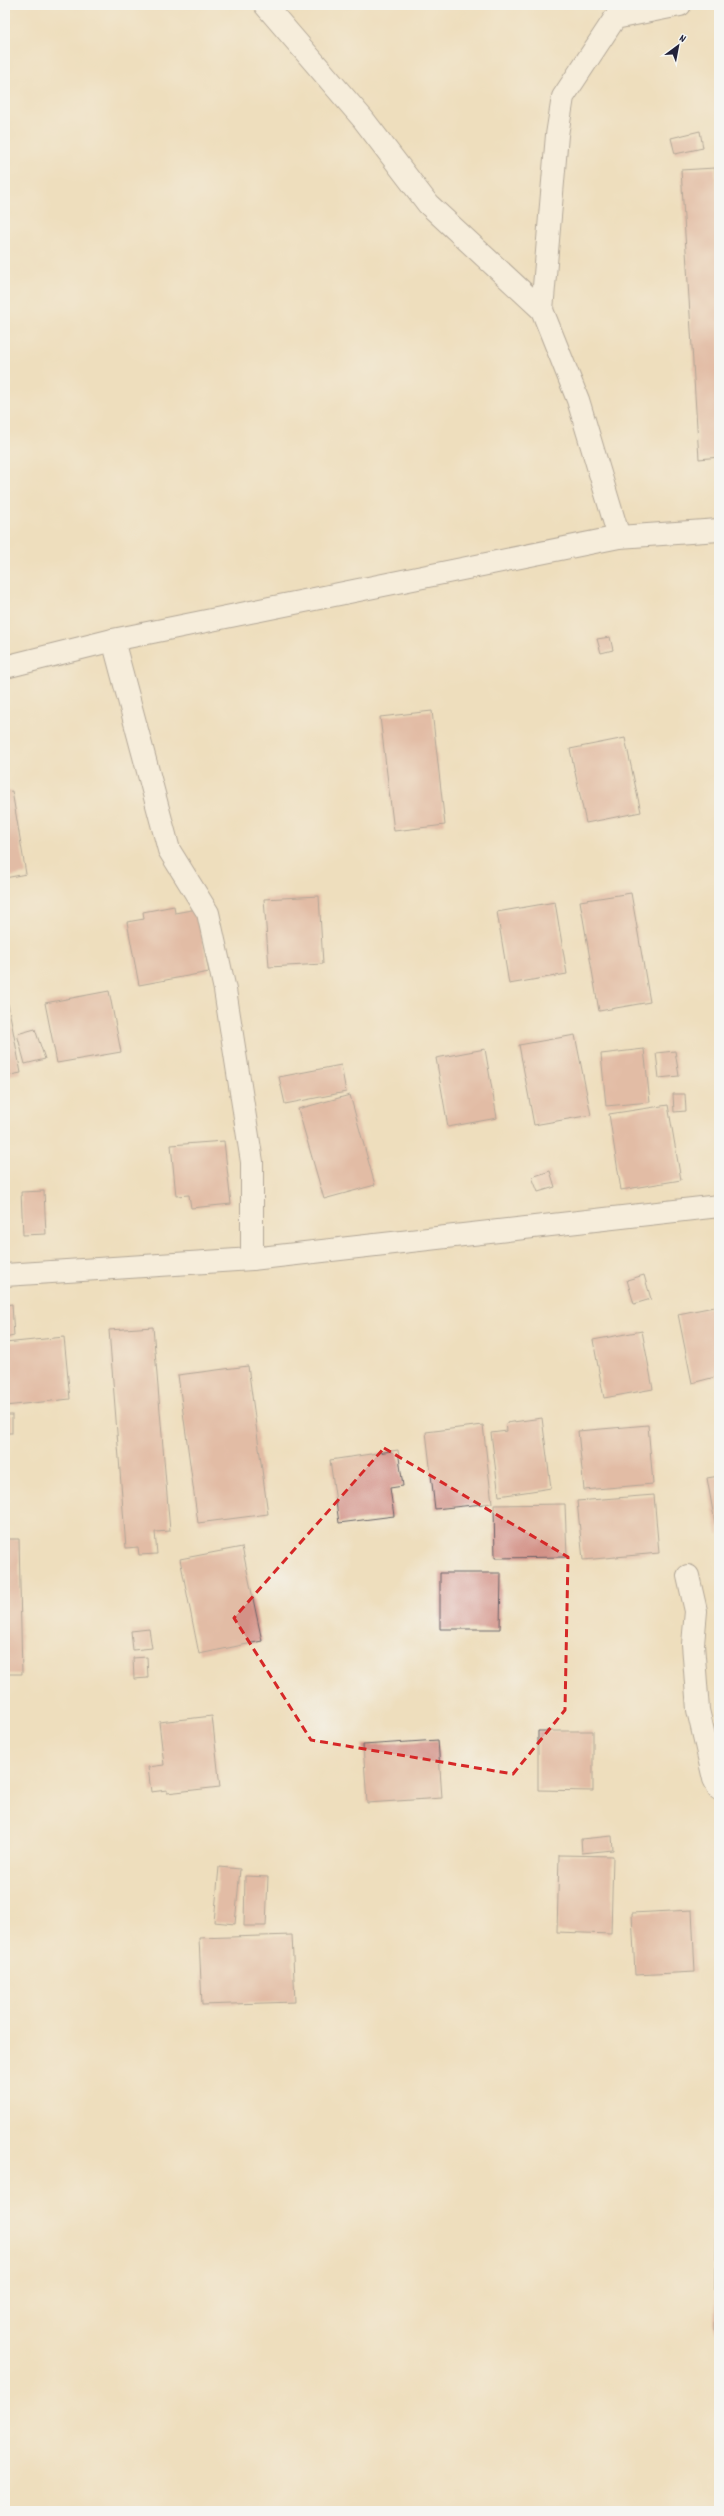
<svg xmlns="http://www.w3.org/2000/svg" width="724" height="2516" font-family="Dekko,sans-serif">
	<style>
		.building { fill: #d39287 }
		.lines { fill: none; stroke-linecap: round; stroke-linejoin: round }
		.street-casing { stroke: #696468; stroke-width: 24 }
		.street { stroke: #fff; stroke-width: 22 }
		.marked { fill: none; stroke: #d62828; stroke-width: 3; stroke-dasharray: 8 5; stroke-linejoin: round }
	</style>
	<rect width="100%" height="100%" fill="#f6f6f2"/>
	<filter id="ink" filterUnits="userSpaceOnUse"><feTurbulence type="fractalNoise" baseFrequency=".025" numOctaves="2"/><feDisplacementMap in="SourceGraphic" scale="8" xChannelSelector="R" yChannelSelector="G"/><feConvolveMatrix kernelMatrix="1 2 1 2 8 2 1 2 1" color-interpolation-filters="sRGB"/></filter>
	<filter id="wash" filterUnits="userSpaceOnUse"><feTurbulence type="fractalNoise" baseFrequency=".012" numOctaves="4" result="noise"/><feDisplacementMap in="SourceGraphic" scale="16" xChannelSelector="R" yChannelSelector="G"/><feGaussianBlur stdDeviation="0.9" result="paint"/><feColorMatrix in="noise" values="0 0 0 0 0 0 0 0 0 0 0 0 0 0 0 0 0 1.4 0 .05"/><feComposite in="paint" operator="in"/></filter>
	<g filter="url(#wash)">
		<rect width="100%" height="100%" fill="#eedebd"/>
		<g id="blocks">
			<g class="building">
				<path d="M700,131L703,148L675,154L671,138Z"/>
				<path d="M715,168L719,222V457L699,459L681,170Z"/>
				<path d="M610,637L613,650L601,653L597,639Z"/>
				<path d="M432,711L445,825L394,831L380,717Z"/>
				<path d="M625,738L641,812L586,823L570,749Z"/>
				<path d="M12,791L26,874L5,878V792Z"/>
				<path d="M631,893L650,1002L599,1011L580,901Z"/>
				<path d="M319,896L323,964L269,967L264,899Z"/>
				<path d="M555,902L567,974L509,984L497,912Z"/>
				<path d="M174,906L175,913L197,909L209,972L139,985L127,922L144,919L143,912Z"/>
				<path d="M109,991L121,1052L57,1063L45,1003Z"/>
				<path d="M5,1004H8L21,1073L5,1076Z"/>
				<path d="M35,1029L45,1059L25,1064L17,1034Z"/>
				<path d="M575,1035L591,1115L534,1125L519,1045Z"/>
				<path d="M485,1049L497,1118L448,1127L436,1058Z"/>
				<path d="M644,1049L650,1102L606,1106L601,1054Z"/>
				<path d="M675,1051L679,1076L659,1078L656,1053Z"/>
				<path d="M341,1065L346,1092L285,1104L279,1077Z"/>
				<path d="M673,1094H685L686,1111L674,1112Z"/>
				<path d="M350,1095L375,1185L324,1199L298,1109Z"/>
				<path d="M668,1105L681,1180L621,1190L609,1114Z"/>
				<path d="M224,1141L231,1204L191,1208L189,1195L176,1196L171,1145Z"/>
				<path d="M550,1171L555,1187L538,1192L532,1177Z"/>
				<path d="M44,1191L46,1234L23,1235L21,1192Z"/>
				<path d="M644,1275L651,1299L634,1304L627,1280Z"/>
				<path d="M12,1304L14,1336L5,1338V1305Z"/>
				<path d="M719,1306V1376L692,1383L678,1314Z"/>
				<path d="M153,1327L170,1531L155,1532L157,1554L139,1555L138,1547L126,1548L109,1330Z"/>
				<path d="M642,1331L653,1389L604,1398L593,1340Z"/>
				<path d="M64,1337L70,1399L5,1406V1343Z"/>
				<path d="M248,1366L268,1514L198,1523L178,1375Z"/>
				<rect x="5" y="1415" width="7" height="18"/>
				<path d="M542,1418L551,1488L499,1496L491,1433L507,1431L506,1423Z"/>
				<path d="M483,1425L492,1503L435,1509L426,1432Z"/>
				<path d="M648,1425L653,1484L584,1490L578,1431Z"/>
				<path d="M398,1450L403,1486L390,1488L394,1516L339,1523L330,1460Z"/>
				<path d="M719,1476V1534H717L707,1478Z"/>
				<path d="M654,1495L659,1553L583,1560L577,1501Z"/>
				<path d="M565,1504L567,1557L495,1558L494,1505Z"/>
				<path d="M5,1539H19L22,1674H5Z"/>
				<path d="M242,1547L262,1641L199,1654L180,1559Z"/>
				<path d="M440,1573H501L500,1629H440Z"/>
				<path d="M149,1629L152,1648L133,1650L131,1631Z"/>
				<path d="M147,1657L148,1678L134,1679L133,1658Z"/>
				<path d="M212,1716L220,1787L167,1793V1790L151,1792L148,1767L164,1765L159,1722Z"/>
				<path d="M538,1731H593V1791L538,1790Z"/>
				<path d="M438,1740L442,1798L367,1803L363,1745Z"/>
				<path d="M612,1836L613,1850L582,1853L581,1839Z"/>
				<path d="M559,1855L613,1856L611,1934L557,1932Z"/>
				<path d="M219,1867L240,1869L235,1924L214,1922Z"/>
				<path d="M245,1876L268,1877L266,1926H244Z"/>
				<path d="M692,1910L695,1972L635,1975L632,1913Z"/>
				<path d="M292,1935L295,2002L202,2005L199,1938Z"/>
				<path d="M717,2200H719V2260H716Z"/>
				<path d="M715,2268H719V2331H714Z"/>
			</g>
		</g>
	</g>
	<g filter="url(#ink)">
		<use href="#blocks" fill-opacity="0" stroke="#696468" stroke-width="1"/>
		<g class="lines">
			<g class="street-casing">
				<g id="street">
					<path d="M265,5L363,119L428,204L542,310"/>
					<path d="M619,537L578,400L542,310L557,135L563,97L615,18L680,5"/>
					<path d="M113,640L169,850L208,913L225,990L252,1162V1259"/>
					<path d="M5,667L113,640L619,537L719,530"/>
					<path d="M5,1275L252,1259L719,1206"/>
					<path d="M688,1576L696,1611L693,1644L698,1710L714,1779L719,1789"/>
				</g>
			</g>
			<use href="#street" class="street"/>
		</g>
	</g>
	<path d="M0 0H724V2516H0ZM384,1448L568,1557L565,1710L513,1774L311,1740L234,1618Z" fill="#eedebd" fill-opacity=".55" fill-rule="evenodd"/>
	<path class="marked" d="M384,1448L568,1557L565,1710L513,1774L311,1740L234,1618Z"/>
	<rect width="724" height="2516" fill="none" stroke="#f6f6f2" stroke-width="20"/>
	<g transform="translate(678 46) rotate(32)" stroke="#f6f6f2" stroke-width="3" paint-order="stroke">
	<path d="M0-3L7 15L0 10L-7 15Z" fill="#22223b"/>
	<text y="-6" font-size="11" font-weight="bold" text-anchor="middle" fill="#22223b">N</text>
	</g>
</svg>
